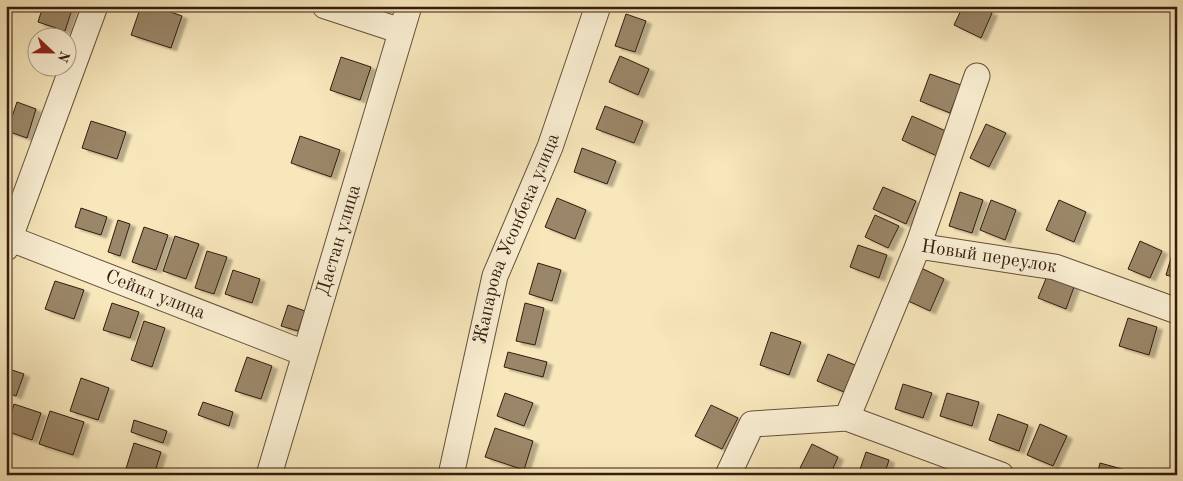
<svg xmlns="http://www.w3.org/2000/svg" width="1183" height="481" font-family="'Old Standard TT',serif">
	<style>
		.building { fill: #9a8668; stroke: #351c0f; filter: url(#shadow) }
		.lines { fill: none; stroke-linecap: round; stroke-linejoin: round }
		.minor-casing { stroke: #664f3a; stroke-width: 27 }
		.minor { stroke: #faefd3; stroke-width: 25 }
		.labels { text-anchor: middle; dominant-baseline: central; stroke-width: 5; stroke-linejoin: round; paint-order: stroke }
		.street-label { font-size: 19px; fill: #351c0f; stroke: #faefd3 }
	</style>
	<defs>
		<filter id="shadow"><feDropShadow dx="5.5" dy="3" stdDeviation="1" flood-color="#0004"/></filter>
	</defs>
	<rect width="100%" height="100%" fill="#f7e7bb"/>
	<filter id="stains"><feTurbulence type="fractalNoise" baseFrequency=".004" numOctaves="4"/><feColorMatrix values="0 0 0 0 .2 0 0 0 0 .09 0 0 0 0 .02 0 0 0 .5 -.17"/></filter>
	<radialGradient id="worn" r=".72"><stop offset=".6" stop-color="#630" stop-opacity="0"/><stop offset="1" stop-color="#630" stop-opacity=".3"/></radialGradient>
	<g class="building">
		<path d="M43,6H73L65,31L38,22Z"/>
		<path d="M141,6H153L182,16L171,48L131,35Z"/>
		<path d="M963,6H977L992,13L981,38L954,25Z"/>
		<path d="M626,14L646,21L635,52L615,46Z"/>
		<path d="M620,56L649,69L638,95L609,82Z"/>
		<path d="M341,57L371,67L360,100L330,90Z"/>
		<path d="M930,74L961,85L950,113L920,101Z"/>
		<path d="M17,102L36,109L27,138L7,131Z"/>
		<path d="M605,106L643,121L634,143L596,129Z"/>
		<path d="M912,116L948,132L937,156L902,140Z"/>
		<path d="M91,121L126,132L117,159L82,148Z"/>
		<path d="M986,124L1006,133L989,167L970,158Z"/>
		<path d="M300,136L340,150L331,177L291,163Z"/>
		<path d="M582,148L616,161L607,184L574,172Z"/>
		<path d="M883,187L916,201L906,224L873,209Z"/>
		<path d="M960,192L983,200L972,233L949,226Z"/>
		<path d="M557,198L586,210L575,239L545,227Z"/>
		<path d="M991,200L1016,210L1005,240L980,230Z"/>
		<path d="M1059,200L1086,212L1074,242L1046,230Z"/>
		<path d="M81,208L107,217L101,235L75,227Z"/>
		<path d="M875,215L899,226L888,248L865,237Z"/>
		<path d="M118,220L130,224L120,256L108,252Z"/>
		<path d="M144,227L168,235L156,270L132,262Z"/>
		<path d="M175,236L199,244L186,279L163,271Z"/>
		<path d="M1140,241L1162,251L1150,278L1128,269Z"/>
		<path d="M858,245L887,255L879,278L850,267Z"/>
		<path d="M1174,248L1177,249V278L1166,275Z"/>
		<path d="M207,251L227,257L214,294L195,288Z"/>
		<path d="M538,263L561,270L552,301L529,294Z"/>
		<path d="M919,267L944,279L930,311L904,299Z"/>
		<path d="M233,270L260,279L252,303L225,294Z"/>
		<path d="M1047,276L1074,287L1066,309L1038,298Z"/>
		<path d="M55,281L84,290L74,319L45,309Z"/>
		<path d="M112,303L139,312L130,338L103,330Z"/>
		<path d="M525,303L544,308L535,345L516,341Z"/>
		<path d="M288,305L305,311L298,331L281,326Z"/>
		<path d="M1128,318L1157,327L1149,355L1119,346Z"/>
		<path d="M144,321L165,328L152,367L131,360Z"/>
		<path d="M771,332L801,342L789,375L760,365Z"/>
		<path d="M508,352L547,362L543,377L504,367Z"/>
		<path d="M828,354L855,365L844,392L817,381Z"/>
		<path d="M247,357L272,366L261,399L235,391Z"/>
		<path d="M6,368L24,374L16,396L6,392Z"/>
		<path d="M81,378L109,388L98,420L70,411Z"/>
		<path d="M903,384L932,393L923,418L895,409Z"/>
		<path d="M505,393L533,403L524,426L497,416Z"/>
		<path d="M947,393L979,402L972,426L940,416Z"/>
		<path d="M203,402L233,412L229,426L198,415Z"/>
		<path d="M14,404L41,413L32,440L6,431Z"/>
		<path d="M711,405L738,418L722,449L695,436Z"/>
		<path d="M50,411L84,422L73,455L39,444Z"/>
		<path d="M998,414L1028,425L1019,451L989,440Z"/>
		<path d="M134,420L167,431L163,443L131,432Z"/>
		<path d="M1040,424L1067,436L1053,466L1027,455Z"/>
		<path d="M495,428L533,441L524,470L485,457Z"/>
		<path d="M134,443L161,452L154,475H124Z"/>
		<path d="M812,444L838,457L830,475H813L800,468Z"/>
		<path d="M866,452L889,460L884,475H858Z"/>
		<path d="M1100,463L1122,469L1120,475H1097Z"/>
	</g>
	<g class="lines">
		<g class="minor-casing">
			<g id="minor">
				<path d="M325,6L401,31"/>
				<path id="s1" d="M6,237L304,353"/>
				<path d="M918,246L977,76"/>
				<path d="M6,248L95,6"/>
				<path id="s2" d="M847,418L918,246L1055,267L1177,311"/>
				<path id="s3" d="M269,475L409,6"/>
				<path id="s4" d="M451,475L495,276L550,147L598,6"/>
				<path d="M728,475L752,424L847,418L1001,475"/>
			</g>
		</g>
		<use href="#minor" class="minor"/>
	</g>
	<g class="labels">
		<g class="street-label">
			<text stroke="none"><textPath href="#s4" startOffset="246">Жапарова Усонбека улица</textPath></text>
			<text stroke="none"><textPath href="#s3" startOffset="245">Дастан улица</textPath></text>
			<text stroke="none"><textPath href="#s2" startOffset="258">Новый переулок</textPath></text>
			<text stroke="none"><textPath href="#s1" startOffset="160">Сейил улица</textPath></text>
		</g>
	</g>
	<rect width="1183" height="481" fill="none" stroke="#f7e7bb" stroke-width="25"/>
	<rect x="8" y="8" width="1168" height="466" fill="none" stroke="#351c0f" stroke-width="2.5"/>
	<rect x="12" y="12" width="1158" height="456" fill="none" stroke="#351c0f"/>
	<g transform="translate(52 52) rotate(112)"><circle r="24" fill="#faefd3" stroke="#ab9b85"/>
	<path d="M0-4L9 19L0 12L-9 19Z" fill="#8f2418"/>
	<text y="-8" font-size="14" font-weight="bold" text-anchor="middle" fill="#351c0f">N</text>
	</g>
	<rect width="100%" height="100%" filter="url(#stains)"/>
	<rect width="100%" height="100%" fill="url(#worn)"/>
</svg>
